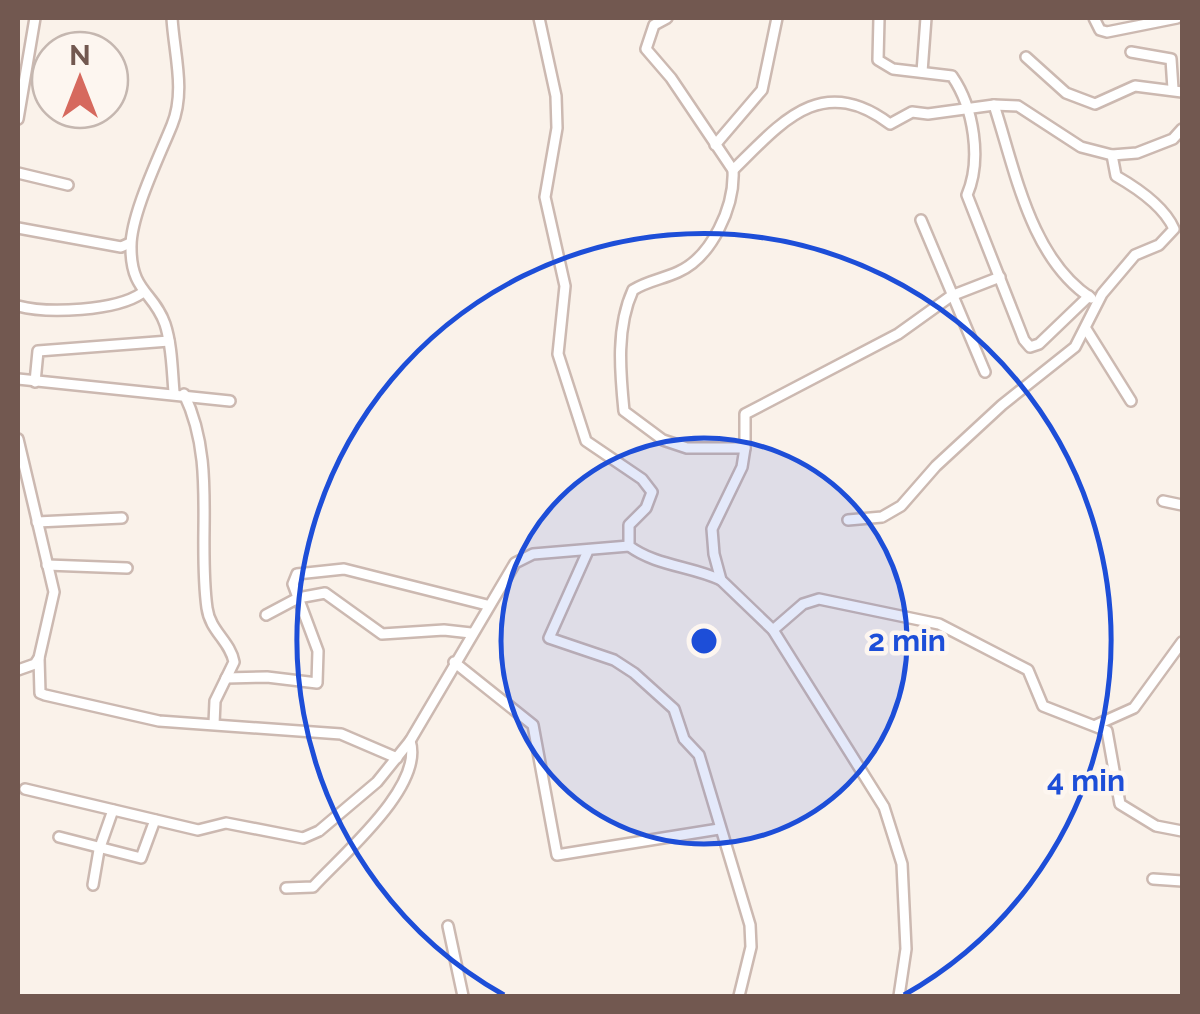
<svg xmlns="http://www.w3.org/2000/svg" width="1200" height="1014" font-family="Raleway,sans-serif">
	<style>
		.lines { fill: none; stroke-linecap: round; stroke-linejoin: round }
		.minor-casing { stroke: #ccb9b1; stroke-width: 14 }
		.minor { stroke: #fff; stroke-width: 9 }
		.ring { fill: none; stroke: #1d4ed8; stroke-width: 5 }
		.centre { fill: #1d4ed8; stroke: #fdf6f0; stroke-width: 5 }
		.ring-label { font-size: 30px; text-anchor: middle; font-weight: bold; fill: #1d4ed8; stroke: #fdf6f0; stroke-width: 9; stroke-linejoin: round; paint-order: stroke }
	</style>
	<rect width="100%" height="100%" fill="#faf2ea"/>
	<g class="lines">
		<g class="minor-casing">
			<g id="minor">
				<path d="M172,18C174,53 186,91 172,125C160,155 130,216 131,248C131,292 154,292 165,324C172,345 172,370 174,392"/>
				<path d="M539,18L556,96L557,128L545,197L565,286L558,354L586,441L642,479L652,492L646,508L629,525V546C656,566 691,566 721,580"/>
				<path d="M667,18L654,25L646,49L671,78L733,170C735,206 712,257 678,272C663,279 647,281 633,290C616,327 620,371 624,411L663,440L687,448H745L742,467L712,529L714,554L721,580L773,630L884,807L902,864L906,949L899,996"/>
				<path d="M879,18L878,60L893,69L952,76C974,108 982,160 967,195L1024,340L1030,347L1039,344L1089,296"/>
				<path d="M1094,18L1100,30L1107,32L1177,18"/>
				<path d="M1131,52L1171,59L1173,89"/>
				<path d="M1026,57L1066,93L1095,104L1135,86L1182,92"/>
				<path d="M922,72L926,18"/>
				<path d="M994,105C1015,169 1030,258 1091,298"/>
				<path d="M18,119L35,18"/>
				<path d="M715,145L762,90L777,18"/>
				<path d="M733,170C781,123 821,72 890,124L912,112L928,114L994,105L1018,106L1081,147L1112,155L1137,153L1173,139L1182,129"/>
				<path d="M18,173L68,185"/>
				<path d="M921,220L985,372"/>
				<path d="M18,228L121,247L130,243"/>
				<path d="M18,306C48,314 116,311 142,293"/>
				<path d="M1086,329L1131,401"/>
				<path d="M18,379L230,401"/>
				<path d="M35,382L38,351L169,341"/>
				<path d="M184,394C217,462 197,536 207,608C210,631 230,641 234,662L215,701L214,724"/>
				<path d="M18,439L54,592L39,658L35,664L18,670"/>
				<path d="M745,448V414L898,334L951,296L1000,277"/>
				<path d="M1163,501L1182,505"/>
				<path d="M848,520L882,517L901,506L936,466L1002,405L1075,347L1102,294L1135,255L1159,245L1174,229C1164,206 1137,188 1116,176L1112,155"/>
				<path d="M37,522L122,518"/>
				<path d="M587,553L549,638L614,660L634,673L674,709L684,739L699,755L750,925L751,947L739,996"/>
				<path d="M47,565L127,568"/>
				<path d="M266,615L298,598L325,593L382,634L444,630L471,633"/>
				<path d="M773,630L803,604L819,599L939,624L1028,670L1043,706L1107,731L1120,804L1156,826L1182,831"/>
				<path d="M39,658L40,693L45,695L159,721L341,734L397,758"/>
				<path d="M454,662L533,725L557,855L719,829"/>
				<path d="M226,678L267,677L317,683L318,651L293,584L297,574L344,569L487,605"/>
				<path d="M1096,725L1134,708L1182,642"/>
				<path d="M25,789L198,830L226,823L303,838L319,831L377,782L410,741L515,563L533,554L629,546"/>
				<path d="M59,837L141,858L155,820"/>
				<path d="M1153,879L1182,881"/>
				<path d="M93,885L99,850L113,810"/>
				<path d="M286,888L313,887C341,856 425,786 410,741"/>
				<path d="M448,926L463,996"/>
			</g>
		</g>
		<use href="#minor" class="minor"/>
	</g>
	<circle cx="704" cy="641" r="203" fill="#1d4ed8" fill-opacity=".12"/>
	<g class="ring">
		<circle cx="704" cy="641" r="203"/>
		<path d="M504 995A407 407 0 1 1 904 995"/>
	</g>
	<circle cx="704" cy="641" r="15" class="centre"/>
	<g class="ring-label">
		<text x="907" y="651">2 min</text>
		<text x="1086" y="791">4 min</text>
	</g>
	<rect width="1200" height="1014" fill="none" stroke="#725850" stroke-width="40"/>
	<g transform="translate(80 80)"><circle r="48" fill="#fdf6f0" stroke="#c5b7b0" stroke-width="2.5"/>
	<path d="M0-8L18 38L0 25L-18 38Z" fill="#d6695e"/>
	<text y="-15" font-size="28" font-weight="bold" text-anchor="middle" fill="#725850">N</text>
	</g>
</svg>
